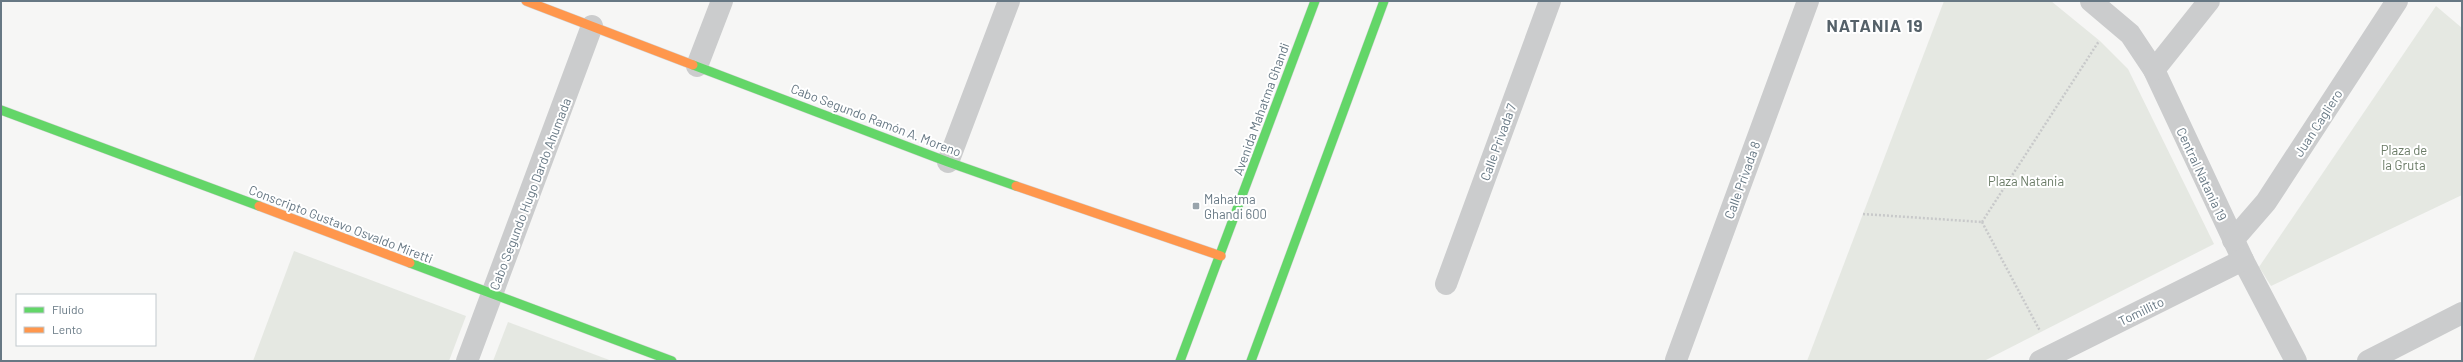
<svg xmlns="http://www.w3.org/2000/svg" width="2463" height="362" font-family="Barlow,sans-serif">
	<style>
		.green { fill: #e5e8e2 }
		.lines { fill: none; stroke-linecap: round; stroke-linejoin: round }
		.fast-casing { stroke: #d3d4d5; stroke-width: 10 }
		.slow-casing { stroke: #d3d4d5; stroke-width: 10 }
		.path { stroke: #c8c9ca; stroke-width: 2.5; stroke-dasharray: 2 2; stroke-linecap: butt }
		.street { stroke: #cbcccd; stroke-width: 22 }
		.fast { stroke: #63d668; stroke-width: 9 }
		.slow { stroke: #ff974d; stroke-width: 9 }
		.poi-dot { fill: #99a4ac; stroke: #fff; stroke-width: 1.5 }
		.labels { text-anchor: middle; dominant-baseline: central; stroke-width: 4; stroke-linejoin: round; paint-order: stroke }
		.street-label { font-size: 13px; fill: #677884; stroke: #fff }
		.park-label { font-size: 13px; fill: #6a7b66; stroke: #fff }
		.poi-label { font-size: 13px; fill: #677884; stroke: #fff; text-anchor: start }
		.district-label { font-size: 17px; font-weight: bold; letter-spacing: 1px; fill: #556169; stroke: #fff }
	</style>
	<rect width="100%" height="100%" fill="#f6f6f5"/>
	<g class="green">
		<path d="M1944,1H2051L2100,41L2128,69L2214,244L1984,361H1807Z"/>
		<path d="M2436,6L2462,28V195L2271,286L2259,267Z"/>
		<path d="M294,251L466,316L449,361H253Z"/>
		<path d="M508,322L612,361H493Z"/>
	</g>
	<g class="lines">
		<g class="fast-casing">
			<g id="fast">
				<path d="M693,65L948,162L1016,186"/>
				<path d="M1,110L259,206"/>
				<path d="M410,263L672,361"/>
				<path d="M1180,361L1315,1"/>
				<path d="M1251,361L1384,1"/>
			</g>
		</g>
		<g class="slow-casing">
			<g id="slow">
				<path d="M526,1L693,65"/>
				<path d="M1016,186L1221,256"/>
				<path d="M259,206L410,263"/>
			</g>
		</g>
		<g class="path">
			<path d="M1863,214L1982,222"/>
			<path d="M1982,222L2099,41"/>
			<path d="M1982,222L2040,331"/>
		</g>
		<g class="street">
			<path d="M2091,1L2130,34L2154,70L2243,260L2296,361"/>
			<path d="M697,66L722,1"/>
			<path d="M2154,70L2209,1"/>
			<path d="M948,162L1009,1"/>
			<path d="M2233,240L2266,202L2397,1"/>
			<path d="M1446,284L1550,1"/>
			<path d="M1676,360L1808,1"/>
			<path d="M467,361L592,26"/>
			<path d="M2040,361L2243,260"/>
			<path d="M2368,361L2462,313"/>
		</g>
		<use href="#fast" class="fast"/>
		<use href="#slow" class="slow"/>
	</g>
	<rect class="poi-dot" x="1192" y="202" width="8" height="8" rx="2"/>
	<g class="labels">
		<g class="street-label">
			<text transform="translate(1261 109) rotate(-70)">Avenida Mahatma Ghandi</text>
			<text transform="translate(876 120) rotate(21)">Cabo Segundo Ramón A. Moreno</text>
			<text transform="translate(2318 123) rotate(-57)">Juan Cagliero</text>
			<text transform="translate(1498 142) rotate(-70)">Calle Privada 7</text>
			<text transform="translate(2202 174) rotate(65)">Central Natania 19</text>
			<text transform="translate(1742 180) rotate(-70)">Calle Privada 8</text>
			<text transform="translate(530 194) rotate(-69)">Cabo Segundo Hugo Dardo Ahumada</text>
			<text transform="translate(341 224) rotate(21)">Conscripto Gustavo Osvaldo Miretti</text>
			<text transform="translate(2141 311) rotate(-26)">Tomillito</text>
		</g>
		<g class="park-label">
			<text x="2404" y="150">Plaza de<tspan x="2404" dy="15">la Gruta</tspan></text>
			<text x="2026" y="181">Plaza Natania</text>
		</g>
		<g class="poi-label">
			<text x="1204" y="199">Mahatma<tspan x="1204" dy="15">Ghandi 600</tspan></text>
		</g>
		<g class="district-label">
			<text x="1875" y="25">NATANIA 19</text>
		</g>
	</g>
	<rect width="2463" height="362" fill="none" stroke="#677884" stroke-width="4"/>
	<rect x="16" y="294" width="140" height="52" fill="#ffffff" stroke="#c2c9ce"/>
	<rect x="24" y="307" width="20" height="6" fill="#63d668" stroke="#c2c9ce"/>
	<text x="52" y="314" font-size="12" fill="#677884">Fluido</text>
	<rect x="24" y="327" width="20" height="6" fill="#ff974d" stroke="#c2c9ce"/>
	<text x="52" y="334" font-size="12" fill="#677884">Lento</text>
</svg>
